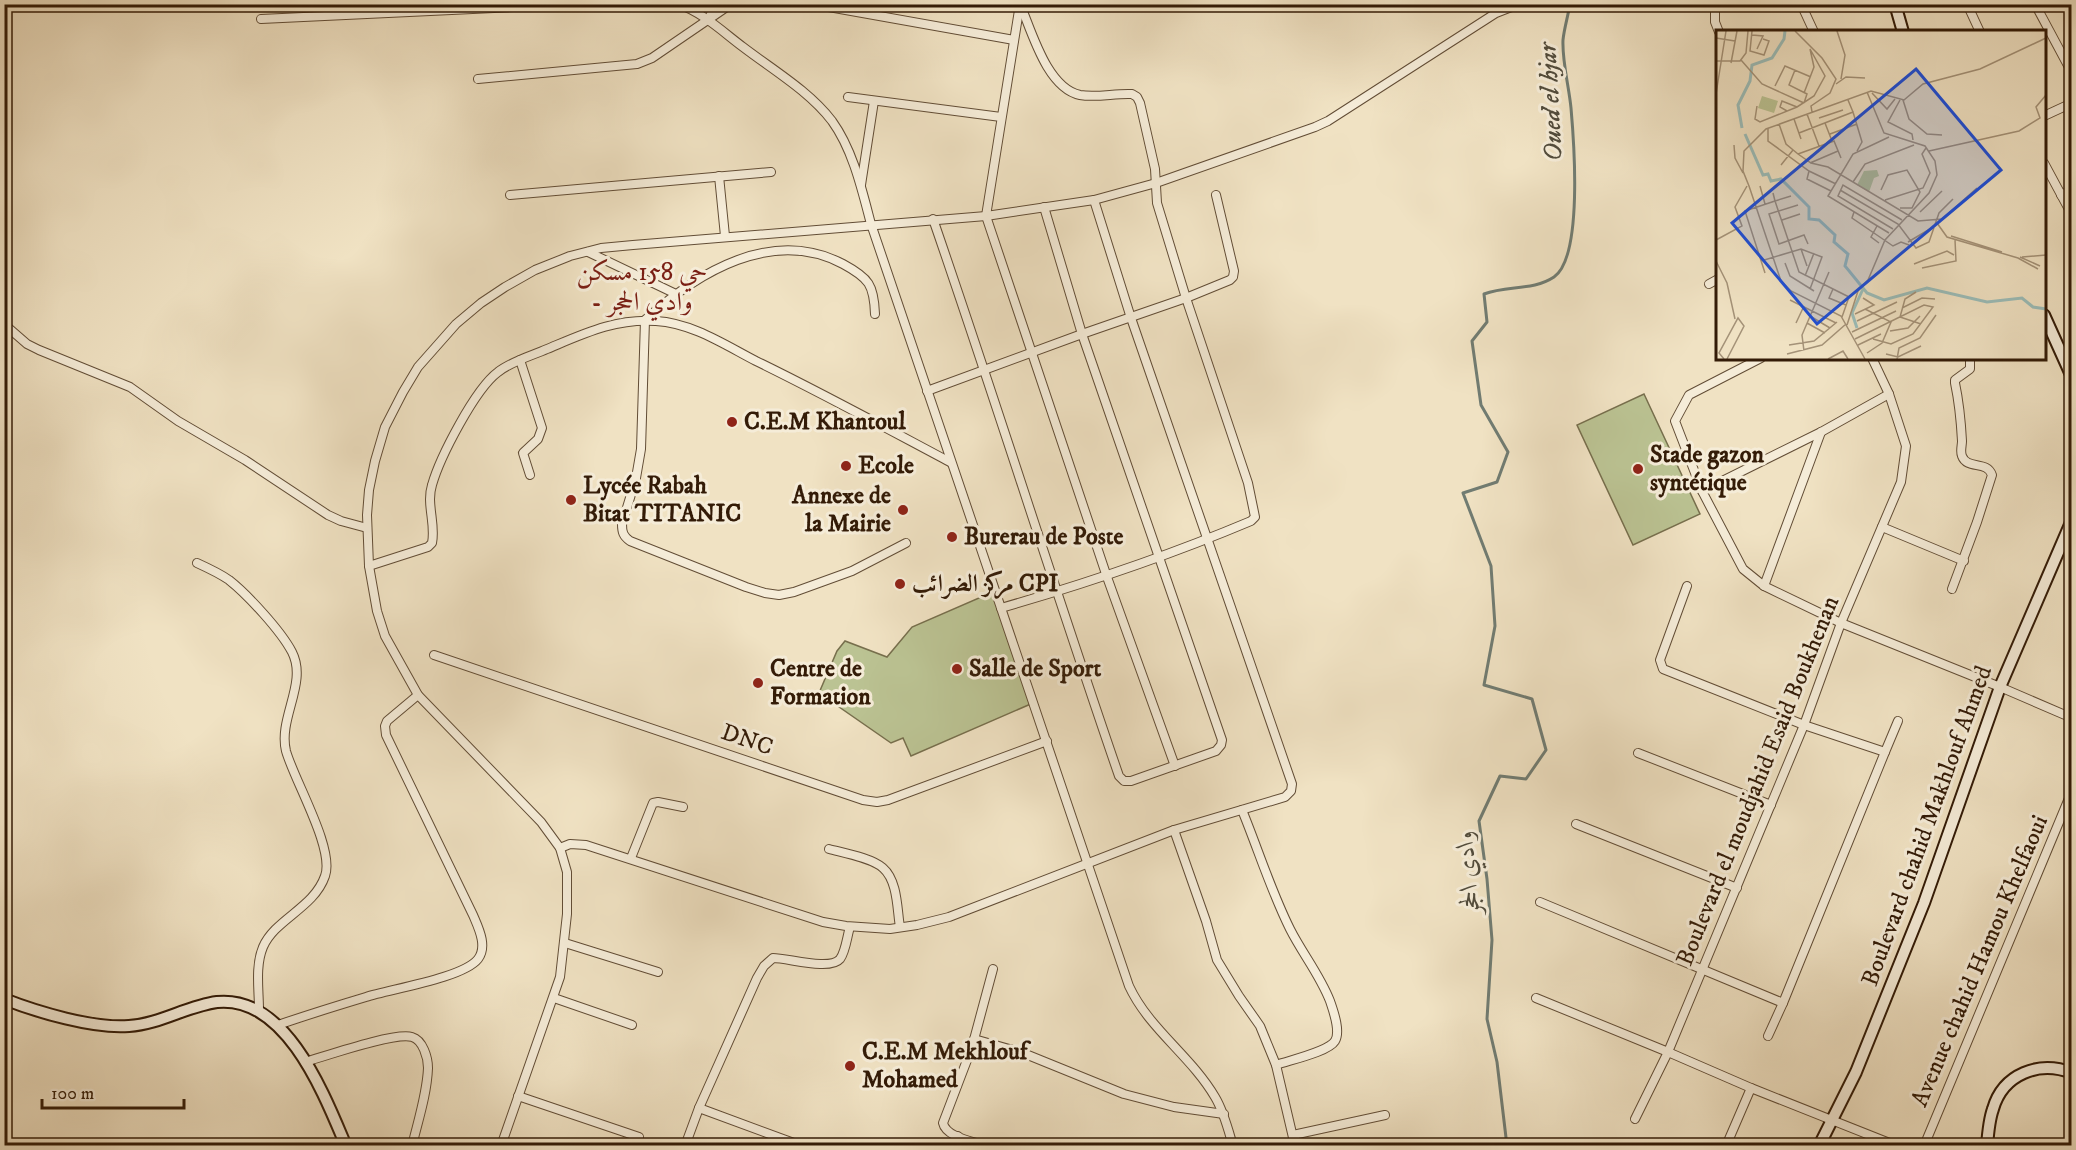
<svg xmlns="http://www.w3.org/2000/svg" width="2076" height="1150" font-family="'IM FELL DW Pica',Amiri,serif">
	<style>
		.green { fill: #bbc393; stroke: #776f4d; stroke-width: 1.5 }
		.lines { fill: none; stroke-linecap: round; stroke-linejoin: round }
		.stream { stroke: #717c72; stroke-width: 3 }
		.minor-casing { stroke: #624d36; stroke-width: 10 }
		.secondary-casing { stroke: #331b07; stroke-width: 14 }
		.minor { stroke: #f5ecd8; stroke-width: 8 }
		.secondary { stroke: #f5ecd8; stroke-width: 10 }
		.poi-dot { fill: #8f2418; stroke: #f5ecd8; stroke-width: 2 }
		.labels { text-anchor: middle; dominant-baseline: central; stroke-width: 6; stroke-linejoin: round; paint-order: stroke }
		.poi-label { font-size: 24px; font-weight: bold; fill: #331b07; stroke: #f5ecd8; text-anchor: start }
		.street-label { font-size: 24px; fill: #331b07; stroke: #f5ecd8 }
		.water-label { font-size: 26px; font-style: italic; fill: #524c3c; stroke: #f5ecd8 }
		.neighbourhood-label { font-size: 26px; fill: #7a1f14; stroke: #f5ecd8 }
		.inset-river { fill: none; stroke: #9bbdb9; stroke-width: 3 }
		.inset-road { fill: none; stroke: #a49278; stroke-width: 1.5 }
		.view { fill: #1d4ed8; fill-opacity: 0.15; stroke: #1d4ed8; stroke-width: 3 }
		.inset-edge { fill: none; stroke: #331b07; stroke-width: 3 }
	</style>
	<rect width="100%" height="100%" fill="#f0e2c3"/>
	<filter id="stains"><feTurbulence type="fractalNoise" baseFrequency=".00333" numOctaves="4"/><feColorMatrix values="0 0 0 0 .2 0 0 0 0 .09 0 0 0 0 .02 0 0 0 .5 -.17"/></filter>
	<radialGradient id="worn" r=".72"><stop offset=".6" stop-color="#630" stop-opacity="0"/><stop offset="1" stop-color="#630" stop-opacity=".3"/></radialGradient>
	<g class="green">
		<path d="M1644,394L1700,514L1633,545L1577,425Z"/>
		<path d="M995,591L1033,703L911,756L903,738L891,743L819,693L837,651L845,641L887,657L912,627Z"/>
	</g>
	<g class="lines">
		<path class="stream" d="M1507,1146L1497,1062L1487,1019L1492,940L1487,879L1479,821L1500,776L1526,779L1546,750L1532,699L1484,685L1495,626L1491,566L1463,493L1497,482L1508,452L1481,405L1472,341L1487,322L1484,294C1507,285 1533,291 1554,277C1583,257 1574,142 1571,108C1569,87 1562,61 1563,40C1564,29 1568,16 1570,4"/>
		<g class="minor-casing">
			<g id="minor">
				<path d="M678,4C702,12 723,32 743,47C773,70 809,91 832,121C853,150 862,190 871,224C955,478 1045,731 1129,986C1149,1029 1191,1056 1215,1097C1224,1112 1228,1129 1233,1146"/>
				<path d="M812,4L1014,40"/>
				<path d="M1020,4L986,216L1107,577L1175,766"/>
				<path d="M1715,4V22L1719,32"/>
				<path d="M1801,4L1814,32"/>
				<path d="M1967,4L1980,32"/>
				<path d="M2035,4L2072,73"/>
				<path d="M261,19L577,4"/>
				<path d="M708,20L716,4"/>
				<path d="M478,79L637,64L652,58L731,4"/>
				<path d="M848,97L1001,117"/>
				<path d="M2044,116L2072,103"/>
				<path d="M2044,163L2072,215"/>
				<path d="M719,176L725,236"/>
				<path d="M861,185L874,101"/>
				<path d="M510,195L771,172"/>
				<path d="M2061,195L2072,190"/>
				<path d="M933,219C997,404 1055,591 1119,776L1124,781H1131L1216,751L1221,745L1222,740L1082,334L1044,207"/>
				<path d="M588,252L676,294"/>
				<path d="M1709,284L1718,279"/>
				<path d="M875,314C874,285 869,278 843,264C772,227 698,272 645,320L641,449L636,478L622,524C622,532 623,536 630,541L746,587L765,593L779,595L794,592L852,571L906,543"/>
				<path d="M4,324L27,344L39,350L130,387L178,421L245,460L328,515L341,521L367,528"/>
				<path d="M1761,358L1689,395L1675,421L1702,491L1743,569L1764,586L1841,623L2000,687L2072,718"/>
				<path d="M1872,358L1889,394L1906,446L1901,482L1841,623L1804,725L1668,1052L1751,1088L1897,1146"/>
				<path d="M520,360L542,428L538,439L523,453L530,475"/>
				<path d="M927,391L1082,334L1186,298L1230,280L1233,277L1234,271L1216,195"/>
				<path d="M1702,491L1821,432L1889,394"/>
				<path d="M1882,527L1964,561"/>
				<path d="M197,563C208,568 219,573 229,580C248,595 281,631 292,652C308,683 278,718 286,751C294,780 335,849 325,876C314,908 275,919 263,947C255,966 259,990 259,1010"/>
				<path d="M369,566L428,547L432,543C436,524 426,504 432,485C440,457 475,389 498,372C512,361 531,356 547,349C583,334 616,318 656,321C692,323 725,345 756,361C822,393 886,428 950,462"/>
				<path d="M1764,586L1821,432"/>
				<path d="M1952,589L1977,522L1992,475C1987,460 1967,470 1962,456C1960,451 1962,446 1962,441C1961,422 1959,402 1955,383V380L1970,369V358"/>
				<path d="M1001,608C1088,583 1168,556 1251,521L1255,517L1248,483L1186,298L1157,203L1155,169L1140,103L1137,97L1132,94C1115,93 1097,98 1080,95C1047,88 1032,32 1020,4"/>
				<path d="M434,655L863,800L877,802L888,800L1047,741"/>
				<path d="M1885,752L1898,721"/>
				<path d="M1638,753L1771,805"/>
				<path d="M1242,810C1258,849 1271,891 1290,929C1302,953 1320,975 1330,1001C1333,1010 1341,1031 1335,1041C1328,1052 1290,1060 1276,1065"/>
				<path d="M1576,824L1737,888"/>
				<path d="M1174,830L1206,921L1217,960L1239,996L1260,1026L1276,1065L1295,1146"/>
				<path d="M560,848L570,844L586,845L823,922L846,926L890,929L917,925L949,917L1174,830L1285,797L1291,791L1292,784L1131,318L1094,200"/>
				<path d="M829,849C844,853 872,858 883,868C898,881 897,910 900,927"/>
				<path d="M631,858L653,803L658,802L683,807"/>
				<path d="M1540,902L1783,1003L1885,752L1804,725L1663,669L1660,660L1687,586"/>
				<path d="M565,943L658,972"/>
				<path d="M554,998L632,1025"/>
				<path d="M1536,998L1668,1052L1635,1119"/>
				<path d="M278,1025C307,1015 336,1006 366,997C391,989 463,978 478,959C488,946 478,927 473,915L386,735L385,726L387,721L418,695"/>
				<path d="M1768,1036L1783,1003"/>
				<path d="M974,1039L1023,1053L1124,1094L1174,1107L1224,1114"/>
				<path d="M305,1062C326,1056 394,1032 412,1037C423,1040 428,1058 428,1068C427,1094 418,1121 412,1146"/>
				<path d="M518,1096L639,1137"/>
				<path d="M699,1108L802,1146"/>
				<path d="M1293,1135L1385,1115"/>
				<path d="M501,1146L560,977L567,914V872L560,848L541,822L418,695L385,636L377,611L369,566L367,515L369,490L375,461L385,427L403,392L418,367L456,324L481,303L505,287L535,270L570,256L601,248L633,245L986,216L1094,200L1156,183L1315,127L1328,121L1496,13L1519,4"/>
				<path d="M685,1146L699,1108L757,978L764,966L773,958C788,958 830,971 840,959C846,951 847,936 850,927"/>
				<path d="M955,1146L958,1136"/>
				<path d="M985,1146C972,1141 946,1137 943,1123L972,1047L993,969"/>
				<path d="M1726,1146L1751,1088"/>
				<path d="M1924,1146L2072,791"/>
			</g>
		</g>
		<g class="secondary-casing">
			<g id="secondary">
				<path d="M1895,4L1903,32"/>
				<path d="M2044,315L2072,377"/>
				<path d="M4,999C37,1012 94,1029 129,1026C160,1024 187,1006 217,1002C286,995 324,1094 346,1146"/>
				<path d="M1819,1146L1856,1072L1924,903L2000,687L2072,520"/>
				<path d="M1987,1146C1988,1133 1989,1120 1993,1109C2003,1074 2039,1060 2072,1073"/>
			</g>
		</g>
		<use href="#minor" class="minor"/>
		<use href="#secondary" class="secondary"/>
	</g>
	<g class="poi-dot">
		<circle cx="732" cy="422" r="6"/>
		<circle cx="846" cy="466" r="6"/>
		<circle cx="1638" cy="469" r="6"/>
		<circle cx="571" cy="500" r="6"/>
		<circle cx="903" cy="510" r="6"/>
		<circle cx="952" cy="537" r="6"/>
		<circle cx="900" cy="584" r="6"/>
		<circle cx="957" cy="669" r="6"/>
		<circle cx="758" cy="683" r="6"/>
		<circle cx="850" cy="1066" r="6"/>
	</g>
	<g class="labels">
		<g class="poi-label">
			<text x="744" y="422">C.E.M Khantoul</text>
			<text x="1650" y="455">Stade gazon<tspan x="1650" dy="28">syntétique</tspan></text>
			<text x="858" y="466">Ecole</text>
			<text x="583" y="486">Lycée Rabah<tspan x="583" dy="28">Bitat TITANIC</tspan></text>
			<text x="891" y="496" text-anchor="end">Annexe de<tspan x="891" dy="28">la Mairie</tspan></text>
			<text x="964" y="537">Burerau de Poste</text>
			<text x="912" y="584">مركز الضرائب CPI</text>
			<text x="770" y="669">Centre de<tspan x="770" dy="28">Formation</tspan></text>
			<text x="969" y="669">Salle de Sport</text>
			<text x="862" y="1052">C.E.M Mekhlouf<tspan x="862" dy="28">Mohamed</tspan></text>
		</g>
		<g class="street-label">
			<text transform="translate(747 740) rotate(19)">DNC</text>
			<text transform="translate(1758 781) rotate(-68)">Boulevard el moudjahid Esaid Boukhenan</text>
			<text transform="translate(1927 826) rotate(-70)">Boulevard chahid Makhlouf Ahmed</text>
			<text transform="translate(1980 961) rotate(-67)">Avenue chahid Hamou Khelfaoui</text>
		</g>
		<g class="water-label">
			<text transform="translate(1551 102) rotate(-93)">Oued el hjar</text>
			<text transform="translate(1468 873) rotate(-95)">وادي الحجر</text>
		</g>
		<g class="neighbourhood-label">
			<text x="642" y="272">حي 158 مسكن<tspan x="642" dy="30">- وادي الحجر</tspan></text>
		</g>
	</g>
	<g transform="translate(1716 30)">
		<rect width="330" height="330" fill="#f0e2c3"/>
		<path d="M46,66L62,71L58,83L42,78ZM161,140L163,146L158,148L153,162L141,155L148,141Z" fill="#bbc393"/>
		<path class="inset-river" d="M26,98L22,75L34,51L36,35L56,28L68,9L69,1M29,104L47,145L52,144L55,151L65,149L93,177V189L103,190L119,205L118,212L132,224L129,236L151,263L168,270L211,258L271,272L306,268L317,277L330,279M141,298L136,283L147,259"/>
		<path class="inset-road" d="M36,1L34,21L48,25L53,11L47,9M79,1L106,28L120,49L114,63L95,76L96,82M121,1L129,25L125,49M36,5L47,6L41,19M0,8L19,11M25,30L46,54L88,73M0,31H24L30,23L32,1M15,33L21,1M79,40L73,55L91,64L88,73M120,54L130,47L149,48M59,56L69,36L95,47M156,63L171,79L179,69M0,64L10,1M184,70L172,92L196,104L197,110M187,70L193,89L211,104L226,105M41,76L39,89L44,92L81,77L98,66L109,46L94,19L98,37L88,63M71,81L64,77L66,71L81,77M137,82L146,112L141,121M91,84L103,116M103,88L127,80M78,89L85,109M109,93L116,111M63,94L70,114L82,124L95,133L112,137L202,191L226,189L261,158M52,98V111L93,141L120,154M83,103L137,82L132,70M114,104L141,94M173,107L137,124L112,166L173,203M18,115L19,128L27,143M213,121L303,101L324,88L320,77L330,65M82,124L118,111L125,128M94,133L122,121M65,135L77,120M93,141L91,149L115,161M137,152L149,134L198,115M33,156L27,141L28,121L50,99L155,61L188,70L207,54L264,39L330,8M33,156L65,251L75,261L125,286L149,329M44,156L49,174M124,160L182,194L200,218L213,212L223,183L237,169M165,160L172,145L191,140L204,162L196,178H184M57,163L59,171L75,166M169,170L207,158L214,143L206,124L210,118M82,175L53,184L63,214L88,205L92,214M138,182L136,188L177,216L185,212L193,215M204,182L226,161M66,190L84,184M221,193L231,207L302,228L322,239M161,196L155,207L163,213M177,199L122,166L127,155L186,190M235,206L286,222M0,210L26,196L19,177L31,156M192,212L219,196M85,219L91,236M304,227L324,236M306,227L330,225M0,231L11,253L19,289M45,231L85,219L106,227L94,259M69,233L74,246L98,261M198,234L231,221L238,225M206,238L240,231L239,210M49,243L29,181L59,171L83,242L133,267L126,287M89,246L98,223M117,259L113,268L130,275M200,262L189,269L184,287L205,294M74,270L120,293M186,278L206,268L219,269M149,279L175,292L166,313L151,323M139,284L158,275L147,268M94,286L114,298M141,291L181,272M80,293L88,276M91,293L109,303M131,295L142,261L152,250L169,210L213,163L221,145L219,131L209,116L168,103L151,62M174,301L192,298L204,286M136,302L180,281M139,309L208,275L217,277L197,304L175,314L157,309M73,315L98,311L121,292M142,315L165,304M88,321L86,305L113,242M71,324L106,315L130,294M170,324L182,327L205,316M8,329L3,323L22,288L28,296L11,329M112,329L127,321L132,329M181,329L183,318L204,308L220,285"/>
		<path class="view" d="M200,39L285,140L101,294L16,193Z"/>
		<rect width="330" height="330" class="inset-edge"/>
	</g>
	<rect width="2076" height="1150" fill="none" stroke="#f0e2c3" stroke-width="24"/>
	<rect x="6" y="6" width="2064" height="1138" fill="none" stroke="#331b07" stroke-width="3"/>
	<rect x="12" y="12" width="2052" height="1126" fill="none" stroke="#331b07" stroke-width="1.5"/>
	<path d="M42 1099v9h142v-9" fill="none" stroke="#331b07" stroke-width="3"/>
	<text x="51" y="1099" font-size="18" fill="#331b07" stroke="#f5ecd8" stroke-width="4.5" paint-order="stroke">100 m</text>
	<rect width="100%" height="100%" filter="url(#stains)"/>
	<rect width="100%" height="100%" fill="url(#worn)"/>
</svg>
